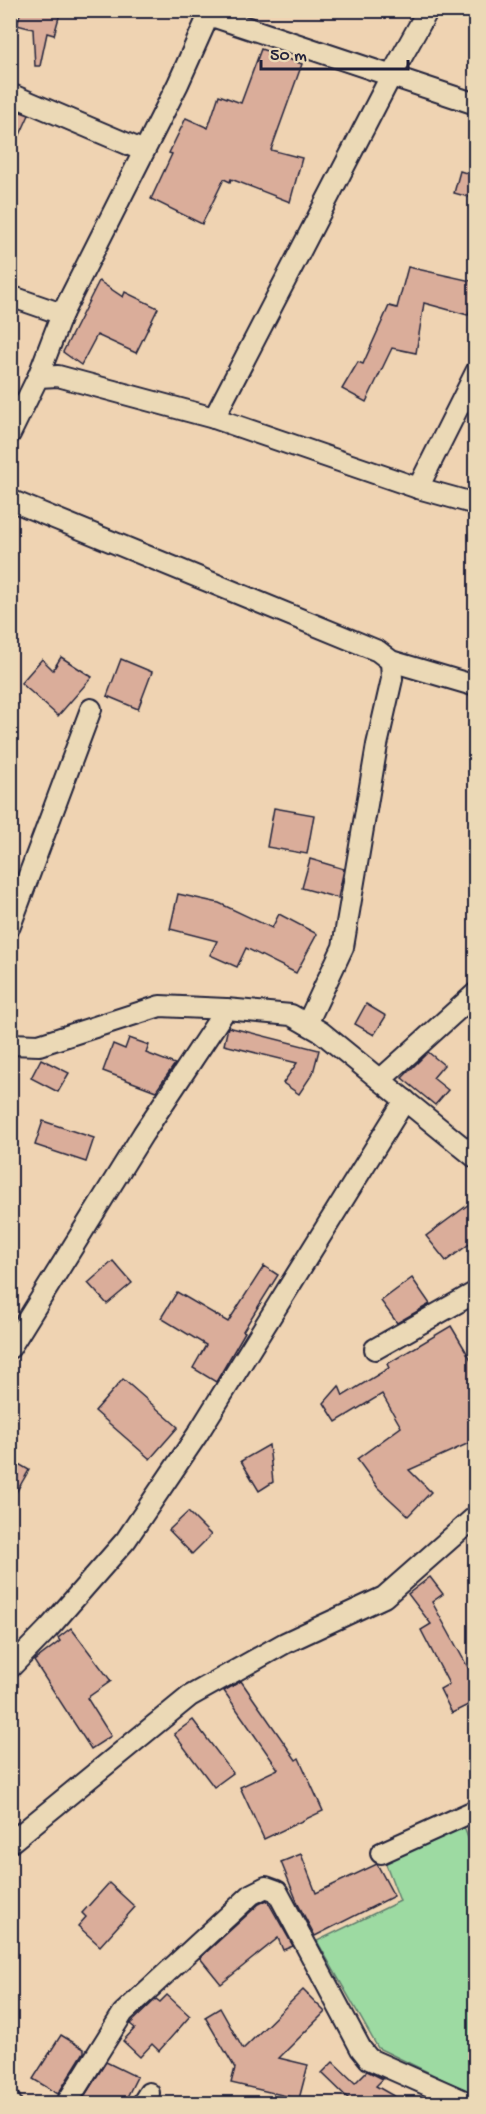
<svg xmlns="http://www.w3.org/2000/svg" width="486" height="2114" font-family="'Gochi Hand',sans-serif">
	<style>
		.green { fill: #9ddaa2; stroke: #607e6e; stroke-width: 1.5 }
		.building { fill: #daad9a; stroke: #22223b; stroke-width: 1.5 }
		.lines { fill: none; stroke-linecap: round; stroke-linejoin: round }
		.street-casing { stroke: #22223b; stroke-width: 24 }
		.street { stroke: #ebd9b6; stroke-width: 20 }
	</style>
	<rect width="100%" height="100%" fill="#efd3b2"/>
	<filter id="ink" filterUnits="userSpaceOnUse"><feTurbulence type="fractalNoise" baseFrequency=".0167" numOctaves="2"/><feDisplacementMap in="SourceGraphic" scale="12" xChannelSelector="R" yChannelSelector="G"/><feConvolveMatrix kernelMatrix="1 2 1 2 8 2 1 2 1" color-interpolation-filters="sRGB"/></filter>
	<g filter="url(#ink)">
		<path class="green" d="M462,1822L475,1856V2095L378,2048L317,1941L400,1901L384,1859Z"/>
		<g class="building">
			<path d="M21,10H61L54,35L47,33L40,66H35L33,29L17,25Z"/>
			<path d="M261,49L302,64L271,150L302,158L290,202L231,179L230,182L224,179L202,224L151,199L172,154L169,153L186,118L208,128L219,95L241,103Z"/>
			<path d="M10,108L29,115L10,157Z"/>
			<path d="M460,171L476,176V199L454,193Z"/>
			<path d="M408,267L476,282V293L468,315L424,303L416,353L392,348L366,402L342,389L358,362L363,364L389,306L397,308Z"/>
			<path d="M99,281L123,297L125,292L158,308L136,353L97,335L81,365L63,352Z"/>
			<path d="M61,657L92,677L58,716L21,683L42,659L53,670Z"/>
			<path d="M121,659L152,672L138,709L107,696Z"/>
			<path d="M274,808L314,815L307,854L267,847Z"/>
			<path d="M310,859L344,869L338,898L302,888Z"/>
			<path d="M178,894L219,903L272,928L279,914L317,934L296,973L246,948L237,967L210,955L217,941L170,929Z"/>
			<path d="M366,1004L386,1016L374,1035L355,1024Z"/>
			<path d="M228,1027L319,1050L313,1073L299,1094L283,1083L297,1063L224,1045Z"/>
			<path d="M129,1038L149,1045L146,1053L175,1064L156,1091L103,1071L113,1044L125,1049Z"/>
			<path d="M428,1052L444,1065L433,1078L448,1090L435,1105L402,1078Z"/>
			<path d="M41,1059L69,1073L58,1092L31,1078Z"/>
			<path d="M43,1121L94,1138L86,1162L35,1145Z"/>
			<path d="M476,1199V1239L446,1261L426,1236Z"/>
			<path d="M113,1261L132,1283L107,1304L88,1283Z"/>
			<path d="M264,1266L278,1275L243,1331L245,1332L216,1382L193,1368L206,1345L161,1318L177,1292L228,1322Z"/>
			<path d="M412,1278L430,1304L397,1323L381,1301Z"/>
			<path d="M451,1326L476,1368V1440L409,1470L431,1492L408,1516L378,1488L357,1459L401,1427L382,1394L336,1422L324,1403L339,1386L343,1396L389,1368L387,1364Z"/>
			<path d="M123,1379L178,1427L150,1459L95,1411Z"/>
			<path d="M269,1445L273,1482L259,1491L241,1461Z"/>
			<path d="M10,1459L29,1470L10,1503Z"/>
			<path d="M188,1512L211,1535L192,1554L169,1530Z"/>
			<path d="M430,1577L443,1594L432,1602L471,1673L476,1670V1701L452,1713L440,1689L449,1684L421,1630L431,1624L408,1594Z"/>
			<path d="M71,1628L111,1681L87,1698L111,1736L91,1749L34,1661L60,1641L58,1638Z"/>
			<path d="M241,1681L296,1760L299,1758L323,1811L264,1839L240,1787L278,1769L224,1691Z"/>
			<path d="M193,1720L233,1773L214,1787L174,1734Z"/>
			<path d="M301,1854L316,1893L377,1864L394,1896L315,1936L298,1904L281,1862Z"/>
			<path d="M109,1883L135,1907L100,1946L78,1926L86,1917L82,1913Z"/>
			<path d="M267,1900L293,1946L283,1950L278,1938L221,1984L200,1958L259,1904Z"/>
			<path d="M303,1990L325,2012L279,2058L308,2065L299,2099L231,2083L235,2068L205,2017L220,2008L243,2049Z"/>
			<path d="M167,1995L190,2016L159,2051L152,2044L140,2057L123,2041L135,2028L130,2024L156,1999L160,2002Z"/>
			<path d="M61,2035L84,2049V2052L58,2094L33,2079Z"/>
			<path d="M106,2062L137,2077L124,2103H80Z"/>
			<path d="M333,2062L355,2083L367,2071L383,2079L376,2086L406,2103H353L322,2073Z"/>
		</g>
		<g class="lines">
			<g class="street-casing">
				<g id="street">
					<path d="M209,15L476,104"/>
					<path d="M10,94L144,151"/>
					<path d="M10,296L62,314"/>
					<path d="M38,377L62,314L178,84L211,10"/>
					<path d="M214,418L391,76L428,10"/>
					<path d="M10,434L38,377L58,376L214,418L418,488L476,504"/>
					<path d="M418,488L476,372"/>
					<path d="M10,500L378,651L391,661L476,686"/>
					<path d="M10,926L91,709"/>
					<path d="M307,1024L343,947L377,745L392,679L391,661"/>
					<path d="M10,1044L39,1045L160,1006L226,1009L291,1015L321,1032L476,1158"/>
					<path d="M380,1080L476,993"/>
					<path d="M10,1348L143,1134L226,1009"/>
					<path d="M375,1349L476,1292"/>
					<path d="M10,1668L48,1629L126,1540L197,1435L405,1100"/>
					<path d="M10,1843L190,1696L285,1643L384,1597L476,1516"/>
					<path d="M381,1853L476,1810"/>
					<path d="M10,2101L11,2104"/>
					<path d="M66,2104L123,2013L252,1894L266,1887L277,1891L361,2049L369,2059L471,2104"/>
					<path d="M142,2104L149,2093"/>
				</g>
			</g>
			<use href="#street" class="street"/>
		</g>
	</g>
	<rect width="486" height="2114" fill="none" stroke="#ebd9b6" stroke-width="36"/>
	<rect x="18" y="18" width="450" height="2078" fill="none" stroke="#22223b" stroke-width="2" filter="url(#ink)"/>
	<path d="M261 60v9h147v-9" fill="none" stroke="#22223b" stroke-width="3"/>
	<text x="270" y="60" font-size="18" fill="#22223b" stroke="#ebd9b6" stroke-width="4.5" paint-order="stroke">50 m</text>
</svg>
